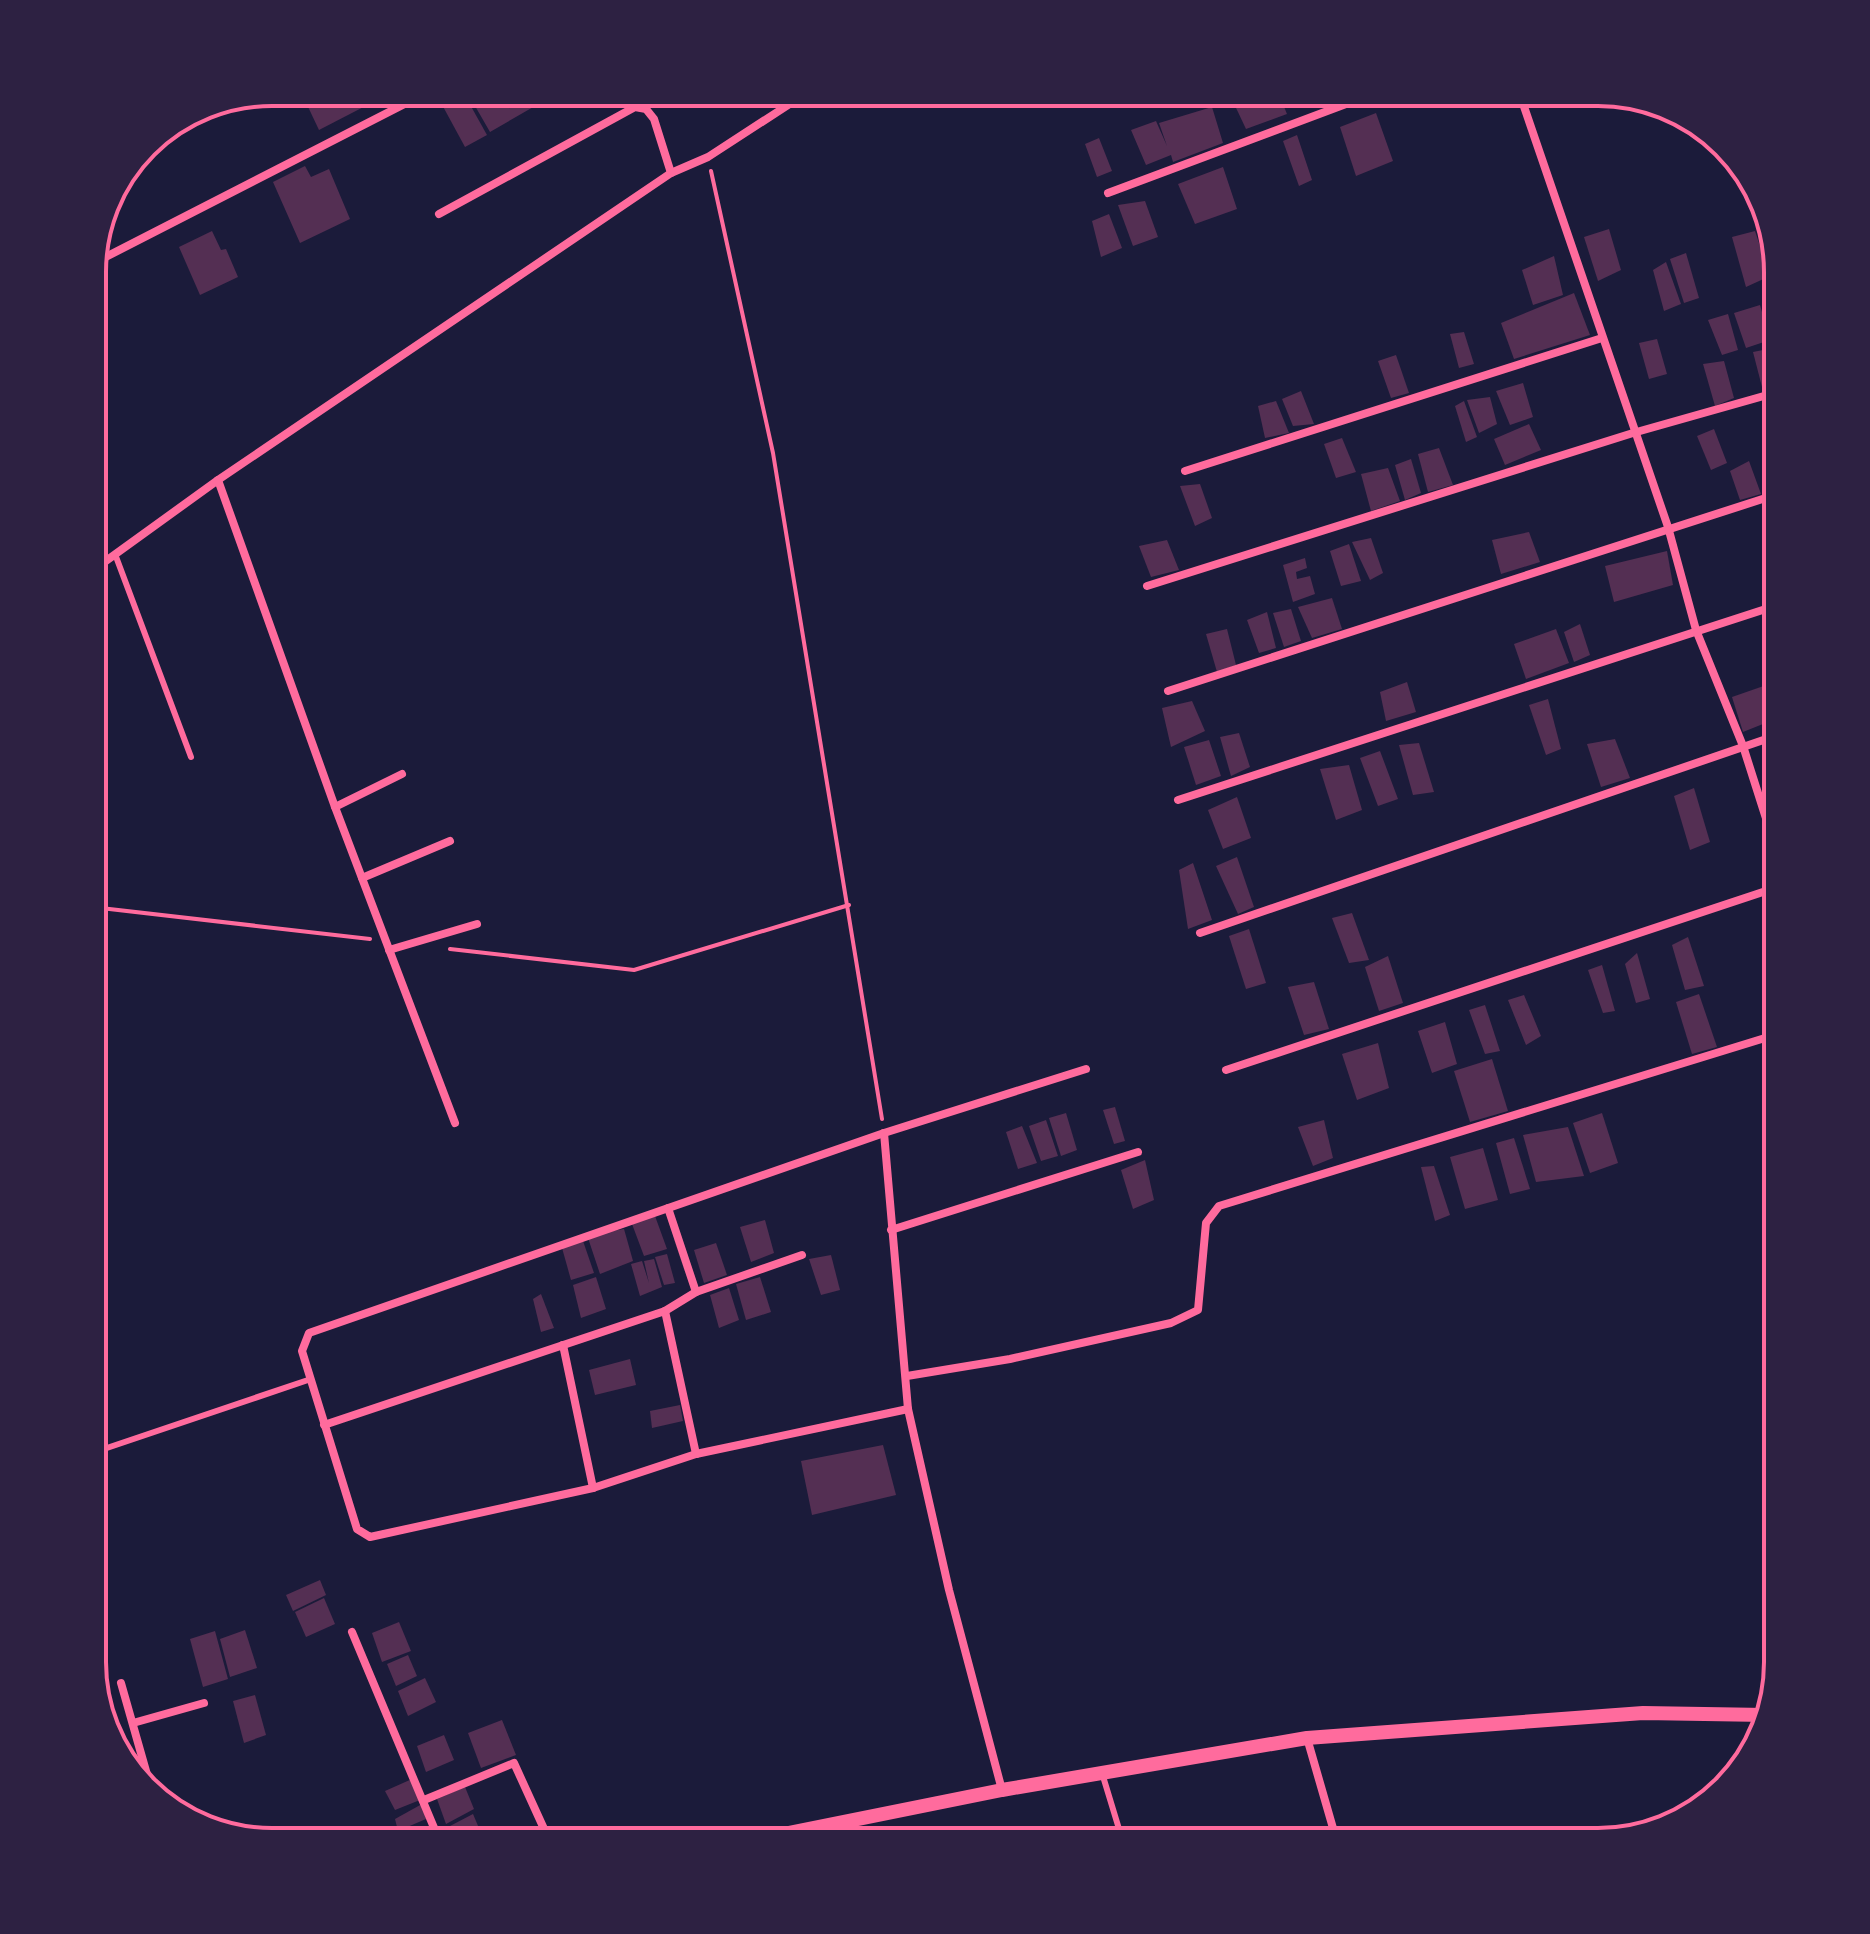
<svg xmlns="http://www.w3.org/2000/svg" width="1870" height="1934" font-family="'Alegreya Sans',sans-serif">
	<style>
		.building { fill: #542f53 }
		.lines { fill: none; stroke-linecap: round; stroke-linejoin: round }
		.path { stroke: #ff6b9d; stroke-width: 4 }
		.service { stroke: #ff6b9d; stroke-width: 6 }
		.minor { stroke: #ff6b9d; stroke-width: 8 }
		.tertiary { stroke: #ff6b9d; stroke-width: 14 }
		.rim { fill: none; stroke: #ff6b9d; stroke-width: 4 }
	</style>
	<rect width="100%" height="100%" fill="#1b1b3a"/>
	<g class="building">
		<path d="M301,92H373L377,100L319,130Z"/>
		<path d="M463,92L487,135L465,147L440,101Z"/>
		<path d="M467,92H500L510,109L502,92H527L535,106L490,132Z"/>
		<path d="M1231,92H1278L1287,114L1246,129L1229,93Z"/>
		<path d="M1212,107L1223,143L1173,162L1171,155L1146,165L1131,130L1156,121L1167,146L1159,123Z"/>
		<path d="M1376,113L1393,161L1356,176L1340,127Z"/>
		<path d="M1297,135L1312,180L1299,186L1283,141Z"/>
		<path d="M1099,138L1112,171L1097,177L1085,144Z"/>
		<path d="M305,166L311,177L329,169L350,219L300,243L273,182Z"/>
		<path d="M1223,167L1237,209L1195,224L1178,184Z"/>
		<path d="M1145,201L1158,237L1133,246L1118,205Z"/>
		<path d="M1109,214L1122,248L1101,257L1092,221Z"/>
		<path d="M1770,221L1778,271L1775,273L1760,223Z"/>
		<path d="M1609,229L1621,270L1598,281L1584,237Z"/>
		<path d="M212,231L221,250L226,249L238,277L200,295L179,247Z"/>
		<path d="M1755,231L1770,276L1746,287L1732,237Z"/>
		<path d="M1686,253L1699,298L1684,303L1670,259Z"/>
		<path d="M1554,256L1563,295L1533,305L1522,270Z"/>
		<path d="M1666,262L1681,304L1664,311L1653,270Z"/>
		<path d="M1574,293L1590,335L1514,359L1501,323Z"/>
		<path d="M1760,305L1770,340L1746,348L1734,313Z"/>
		<path d="M1728,314L1738,350L1722,355L1708,320Z"/>
		<path d="M1464,332L1474,364L1459,368L1450,334Z"/>
		<path d="M1657,339L1667,374L1649,379L1639,343Z"/>
		<path d="M1773,348L1778,381L1762,387L1753,352Z"/>
		<path d="M1396,355L1409,393L1391,398L1378,361Z"/>
		<path d="M1724,361L1734,398L1715,406L1703,364Z"/>
		<path d="M1523,383L1533,417L1510,425L1496,391Z"/>
		<path d="M1301,391L1314,424L1293,426L1282,399Z"/>
		<path d="M1490,397L1497,424L1479,433L1467,400Z"/>
		<path d="M1276,401L1289,433L1265,438L1258,406Z"/>
		<path d="M1464,401L1477,437L1466,442L1455,406Z"/>
		<path d="M1778,403V448H1777L1764,406Z"/>
		<path d="M1529,424L1541,450L1505,465L1494,439Z"/>
		<path d="M1714,429L1727,463L1711,470L1697,436Z"/>
		<path d="M1342,438L1356,472L1336,478L1324,444Z"/>
		<path d="M1439,448L1453,485L1428,492L1418,454Z"/>
		<path d="M1411,459L1421,493L1405,500L1395,465Z"/>
		<path d="M1749,461L1761,494L1740,500L1730,471Z"/>
		<path d="M1388,468L1400,501L1371,511L1361,474Z"/>
		<path d="M1200,484L1212,518L1195,526L1180,486Z"/>
		<path d="M1529,532L1540,562L1501,574L1492,540Z"/>
		<path d="M1371,538L1383,573L1370,580L1352,542Z"/>
		<path d="M1167,540L1179,570L1151,577L1139,546Z"/>
		<path d="M1349,544L1361,581L1341,586L1330,551Z"/>
		<path d="M1667,551L1673,585L1614,602L1605,566Z"/>
		<path d="M1305,558L1307,568L1296,572L1297,579L1310,576L1315,594L1293,602L1283,565Z"/>
		<path d="M1332,598L1342,629L1312,638L1298,607Z"/>
		<path d="M1291,609L1301,641L1284,647L1273,613Z"/>
		<path d="M1267,612L1276,648L1259,653L1247,620Z"/>
		<path d="M1580,624L1590,655L1574,662L1564,632Z"/>
		<path d="M1227,629L1236,665L1217,672L1206,634Z"/>
		<path d="M1556,629L1569,663L1526,679L1514,644Z"/>
		<path d="M1778,630V671L1775,672L1762,633Z"/>
		<path d="M1778,681V718L1743,732L1732,697Z"/>
		<path d="M1407,682L1416,712L1386,721L1380,692Z"/>
		<path d="M1548,699L1561,749L1546,755L1529,705Z"/>
		<path d="M1192,701L1205,731L1171,747L1162,708Z"/>
		<path d="M1239,733L1250,767L1231,776L1220,737Z"/>
		<path d="M1615,739L1630,778L1601,787L1587,744Z"/>
		<path d="M1209,740L1221,776L1196,785L1184,747Z"/>
		<path d="M1419,743L1434,792L1413,795L1399,745Z"/>
		<path d="M1778,749V783L1771,785L1762,753Z"/>
		<path d="M1380,751L1398,799L1378,806L1360,758Z"/>
		<path d="M1349,765L1362,810L1336,820L1320,769Z"/>
		<path d="M1694,788L1710,842L1690,850L1674,796Z"/>
		<path d="M1237,797L1251,838L1223,849L1208,810Z"/>
		<path d="M1237,857L1254,907L1238,914L1216,866Z"/>
		<path d="M1193,863L1212,920L1188,929L1179,870Z"/>
		<path d="M1352,913L1369,960L1349,963L1332,918Z"/>
		<path d="M1249,929L1266,983L1246,989L1229,936Z"/>
		<path d="M1688,937L1704,986L1685,990L1672,945Z"/>
		<path d="M1637,953L1650,999L1636,1003L1625,964Z"/>
		<path d="M1388,956L1403,1003L1379,1011L1365,967Z"/>
		<path d="M1602,965L1615,1011L1603,1013L1588,970Z"/>
		<path d="M1314,982L1329,1029L1304,1035L1288,987Z"/>
		<path d="M1699,994L1717,1047L1692,1054L1676,1002Z"/>
		<path d="M1524,995L1541,1036L1526,1045L1508,1000Z"/>
		<path d="M1485,1005L1500,1051L1485,1054L1469,1010Z"/>
		<path d="M1445,1022L1457,1064L1432,1073L1418,1031Z"/>
		<path d="M1378,1043L1389,1088L1357,1100L1342,1054Z"/>
		<path d="M1492,1059L1508,1111L1470,1122L1454,1071Z"/>
		<path d="M1778,1060V1088L1775,1089L1767,1065Z"/>
		<path d="M1115,1107L1125,1141L1114,1144L1103,1110Z"/>
		<path d="M1066,1113L1077,1150L1061,1156L1049,1118Z"/>
		<path d="M1602,1113L1618,1163L1590,1173L1573,1123Z"/>
		<path d="M1046,1120L1058,1156L1041,1161L1029,1126Z"/>
		<path d="M1324,1120L1333,1158L1313,1166L1298,1127Z"/>
		<path d="M1022,1126L1037,1163L1018,1169L1006,1132Z"/>
		<path d="M1568,1127L1584,1176L1536,1182L1523,1135Z"/>
		<path d="M1514,1138L1530,1189L1510,1194L1496,1143Z"/>
		<path d="M1483,1148L1498,1200L1465,1209L1450,1157Z"/>
		<path d="M1145,1160L1154,1200L1133,1209L1121,1170Z"/>
		<path d="M1434,1166L1450,1215L1435,1221L1421,1167Z"/>
		<path d="M655,1216L667,1249L644,1256L632,1224Z"/>
		<path d="M765,1220L774,1253L751,1262L740,1227Z"/>
		<path d="M624,1229L633,1261L600,1274L587,1235Z"/>
		<path d="M583,1241L594,1273L571,1280L562,1248Z"/>
		<path d="M716,1243L727,1275L704,1283L694,1250Z"/>
		<path d="M667,1254L675,1283L664,1285L655,1257Z"/>
		<path d="M831,1255L840,1290L821,1295L809,1259Z"/>
		<path d="M654,1259L662,1287L640,1296L631,1264L642,1261L649,1283L644,1261Z"/>
		<path d="M596,1277L606,1309L581,1318L573,1285Z"/>
		<path d="M760,1277L771,1312L746,1320L736,1284Z"/>
		<path d="M729,1288L739,1320L719,1328L710,1295Z"/>
		<path d="M541,1294L554,1328L541,1332L533,1299Z"/>
		<path d="M630,1359L636,1385L595,1395L589,1370Z"/>
		<path d="M680,1405L683,1421L652,1428L650,1411Z"/>
		<path d="M883,1445L896,1495L812,1515L801,1461Z"/>
		<path d="M320,1580L326,1595L293,1611L286,1595Z"/>
		<path d="M324,1598L335,1624L306,1637L295,1612Z"/>
		<path d="M399,1622L411,1651L382,1662L372,1633Z"/>
		<path d="M245,1630L257,1668L230,1677L220,1639Z"/>
		<path d="M215,1631L228,1679L203,1687L190,1639Z"/>
		<path d="M408,1655L417,1676L396,1686L387,1664Z"/>
		<path d="M425,1678L436,1702L408,1716L398,1691Z"/>
		<path d="M255,1695L266,1735L244,1743L233,1701Z"/>
		<path d="M502,1720L516,1755L481,1768L468,1733Z"/>
		<path d="M444,1735L454,1760L426,1772L417,1746Z"/>
		<path d="M412,1779L420,1800L395,1810L385,1791Z"/>
		<path d="M465,1787L474,1809L446,1824L437,1799Z"/>
		<path d="M422,1804L426,1819L398,1831L395,1819Z"/>
		<path d="M473,1814L484,1840L456,1842L450,1826Z"/>
	</g>
	<g class="lines">
		<g class="path">
			<path d="M711,171L773,453L882,1119"/>
			<path d="M92,907L370,939"/>
			<path d="M450,949L634,970L849,905"/>
		</g>
		<g class="service">
			<path d="M115,554L191,757"/>
			<path d="M92,1453L311,1379"/>
			<path d="M1102,1773L1123,1842"/>
		</g>
		<g class="minor">
			<path d="M1519,92L1668,527L1696,630L1743,746L1778,856"/>
			<path d="M1108,193L1378,92"/>
			<path d="M439,214L635,107L646,109L654,119L671,173"/>
			<path d="M92,264L428,92"/>
			<path d="M1185,471L1602,338"/>
			<path d="M218,480L335,807L455,1123"/>
			<path d="M92,571L218,480L671,173L708,157L808,92"/>
			<path d="M1147,586L1633,433L1778,392"/>
			<path d="M1168,691L1778,494"/>
			<path d="M1178,800L1778,605"/>
			<path d="M335,807L402,774"/>
			<path d="M362,878L450,841"/>
			<path d="M1200,933L1778,735"/>
			<path d="M389,950L477,924"/>
			<path d="M1226,1070L1778,887"/>
			<path d="M884,1133L908,1409L949,1590L1002,1790"/>
			<path d="M668,1208L696,1292"/>
			<path d="M891,1230L1138,1152"/>
			<path d="M665,1311L696,1454"/>
			<path d="M563,1345L593,1488"/>
			<path d="M907,1376L1010,1359L1171,1323L1198,1310L1206,1223L1219,1206L1778,1034"/>
			<path d="M908,1409L696,1454L593,1488L370,1537L357,1529L302,1351L309,1333L884,1133L1086,1069"/>
			<path d="M324,1425L665,1311L696,1292L802,1255"/>
			<path d="M352,1632L440,1842"/>
			<path d="M121,1683L152,1792"/>
			<path d="M133,1723L204,1703"/>
			<path d="M1307,1738L1337,1842"/>
			<path d="M424,1800L514,1763L550,1842"/>
		</g>
		<path class="tertiary" d="M744,1842L1002,1790L1307,1738L1643,1713L1766,1715"/>
	</g>
	<path d="M0 0H1870V1934H0ZM272 106H1598A166 166 0 0 1 1764 272V1662A166 166 0 0 1 1598 1828H272A166 166 0 0 1 106 1662V272A166 166 0 0 1 272 106Z" fill="#2d2142" fill-rule="evenodd"/>
	<path class="rim" d="M272 106H1598A166 166 0 0 1 1764 272V1662A166 166 0 0 1 1598 1828H272A166 166 0 0 1 106 1662V272A166 166 0 0 1 272 106Z"/>
</svg>
